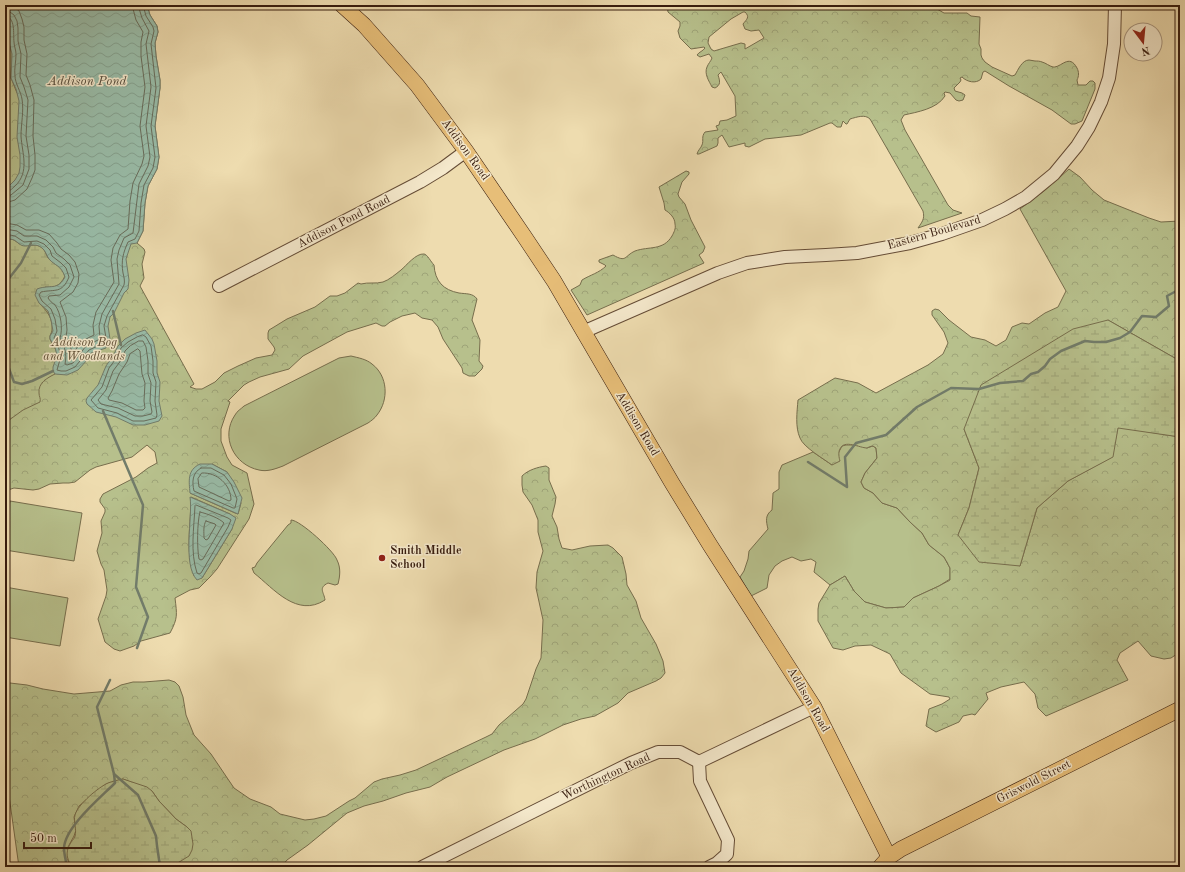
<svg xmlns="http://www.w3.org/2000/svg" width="1185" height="872" font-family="'Old Standard TT',serif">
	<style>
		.green { fill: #b7c08c; stroke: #776e4d }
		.forest { fill: url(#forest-crowns); stroke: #776e4d; fill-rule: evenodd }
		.wetland { fill: url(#wetland-marsh); stroke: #776e4d }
		.water { fill: url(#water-waves); stroke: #727c6a }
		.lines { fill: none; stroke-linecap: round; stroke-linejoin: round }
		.shore { stroke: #686c5b; stroke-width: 1 }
		.stream { stroke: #727c6a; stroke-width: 2.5 }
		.minor-casing { stroke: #654c36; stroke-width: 14 }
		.major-casing { stroke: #371c0e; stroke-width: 16 }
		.minor { stroke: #f4e8cb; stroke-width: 12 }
		.major { stroke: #e7be78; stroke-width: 15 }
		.poi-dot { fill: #8f2418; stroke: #f4e8cb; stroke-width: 1.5 }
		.labels { text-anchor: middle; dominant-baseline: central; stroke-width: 3; stroke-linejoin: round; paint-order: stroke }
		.street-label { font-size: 12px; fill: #371c0e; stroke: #f4e8cb }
		.park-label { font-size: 12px; font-style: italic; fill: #5d4d34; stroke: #f4e8cb }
		.poi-label { font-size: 12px; font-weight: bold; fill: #371c0e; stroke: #f4e8cb; text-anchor: start }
		.water-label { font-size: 13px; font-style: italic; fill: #544c3c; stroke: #f4e8cb }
	</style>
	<defs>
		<pattern id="forest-crowns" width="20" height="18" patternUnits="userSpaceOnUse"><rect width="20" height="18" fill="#b7c08c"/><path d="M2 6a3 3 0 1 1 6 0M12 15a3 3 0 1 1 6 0" fill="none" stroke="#9ea478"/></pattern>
		<pattern id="wetland-marsh" width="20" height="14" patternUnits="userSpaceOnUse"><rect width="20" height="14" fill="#b7c08c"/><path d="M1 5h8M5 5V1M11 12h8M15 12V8" fill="none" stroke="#9ea478"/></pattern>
		<pattern id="water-waves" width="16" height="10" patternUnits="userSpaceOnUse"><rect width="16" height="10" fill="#99bca8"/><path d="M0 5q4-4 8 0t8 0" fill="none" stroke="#84a18f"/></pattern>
	</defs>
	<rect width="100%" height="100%" fill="#eedcaf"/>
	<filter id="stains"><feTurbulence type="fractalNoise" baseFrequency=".005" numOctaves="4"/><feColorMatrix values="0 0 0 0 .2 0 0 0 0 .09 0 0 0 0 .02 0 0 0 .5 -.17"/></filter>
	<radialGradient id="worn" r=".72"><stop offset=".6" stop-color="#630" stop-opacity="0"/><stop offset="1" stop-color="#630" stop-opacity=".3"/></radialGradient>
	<g class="green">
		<path d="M351,356C359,358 366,359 372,364C388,376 389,400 377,415C375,418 371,421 368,423L283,466C275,469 267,472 259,470C234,465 220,437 235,415C237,411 241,409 244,406L339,358Z"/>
		<path d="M846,445H858L867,448L873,446L876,448L877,458L865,473L861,482L864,488L873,493L882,503L897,508L910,522L922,533L929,545L944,557L950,568V579L939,586L913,598L904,607L886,608L865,602L854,591L845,576L830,585L814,572L816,562L811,559L801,561L792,557L782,561L775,566L769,575L767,588L751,596L740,577L744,571L748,559L749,551L768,529C766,521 765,515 772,510L773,493L779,489V472L782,465L813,452L832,465L842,446Z"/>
		<path d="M10,501L82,513L74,561L5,550V529Z"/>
		<path d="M291,520C300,520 334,551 337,560C341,568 340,576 338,584L335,585L328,583C318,588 324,592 325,600C297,618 274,589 254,573L252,568L255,567L257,563L288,525L291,523Z"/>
		<path d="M5,587L68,598L60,646L5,637Z"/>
	</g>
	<g class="forest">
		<path d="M147,5L150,15L157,26L158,32L155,43L156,56L160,80V88L155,126L159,157L157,169L148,186L145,203L143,231L137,243L144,249L145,252L142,264L144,278L140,286L194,384L190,387L196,389H202L215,382L224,373L238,366L256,358L272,355L275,350L274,347L268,339V333L269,330L274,327L287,319L315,307L330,296H337L345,293L358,283L361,284C368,282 376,284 383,282C389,280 396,274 401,270C406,266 416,253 424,254C427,254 431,262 434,265C435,281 443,290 459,293C466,294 473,293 477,299L472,320L480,340L479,361L483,366L482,369L475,376H469L463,373L462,368L443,339L438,327L432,320L422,318L415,313L402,316L390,322L385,326H382L376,323L347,332L303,356L289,369L260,377L249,382L244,385L228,401L230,402L221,429V441L227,457L232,465L247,473L254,504L249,519L217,569L210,577L199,588L190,590L175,598C177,615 178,618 170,633L141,641L134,646L120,651L114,649L105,642L98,619L106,596L107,590L104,570L101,564L97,551L102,533L101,521L105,512V509L100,502V499L103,494L136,477L148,468L157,463L155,452L147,445L132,457L96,467L90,470L75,482L69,483H63L50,484L39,489L33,490L14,488L5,491V16L9,30V42L12,54L11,78L17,93ZM212,464L227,472L241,503L238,514L235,513L190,493ZM191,497L230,514L232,529L202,578L194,576C185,550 191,523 191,497Z"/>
		<path d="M667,5H930L944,13H967L971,16L980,17L979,44L981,49V55L982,58L985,62L992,67L1012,76L1015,75C1018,70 1022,60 1029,60C1031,60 1033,61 1035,61C1037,61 1040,61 1042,62C1046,63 1049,66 1053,67C1061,68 1069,53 1077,68C1079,72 1079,76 1077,80L1078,85H1086L1090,81H1093L1095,83V89L1082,121L1075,124H1071L1052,110L1009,86L985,71L983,72L981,79C976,84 967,82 962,77L960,78L961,80L960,82L954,88L955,91L962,93L965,95L963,100L959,101L956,100L950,93L945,92L944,93L945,96C937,109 917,112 904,115L901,120L905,130L948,205L953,210L962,213L918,228C922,222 925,219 923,211L870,119C865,114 857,117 850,119L847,124H846L843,121L841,127H837L832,123H830L801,135L765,139L749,147L745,146V143L729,147L722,135L718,138V143L717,146L699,154H697C698,150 701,148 702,145C704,140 701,137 705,132L718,130L716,126L719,125L720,121L727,120L736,116L735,96L721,72L718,75C720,81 721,85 715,88L712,87C709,81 704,74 707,67C708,64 711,61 712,58L709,54L700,57L697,55C699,52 703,51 705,48L704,47L691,49L680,38L678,31L680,26V22L668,12ZM743,12H745C750,17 747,19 743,24L745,29L751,31L759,30L764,38L745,49V44L741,43L714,51L711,49L708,43L709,37L731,19Z"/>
		<path d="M1069,169L1080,177L1092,190L1104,200L1149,218L1161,222L1180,221V361L1108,320L964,429L979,468L969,508L958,535L1020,566L1037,508L1068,481L1112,457L1118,427L1180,437V652L1171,658L1164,659L1151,656L1138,641L1120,653L1117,660L1128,680L1046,716L1038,708L1035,694L1024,682L1001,687L986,693L988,699L975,715L972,714L963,716L959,722L936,732L926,726L929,709L942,704L950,699L949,697L930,694L901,673L890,654L871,645L855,646L843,650L833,648L818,621V609L819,603L830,585L845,576L854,591L865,602L886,608L904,607L913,598L939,586L950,580V568L944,557L929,545L922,533L910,522L897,508L882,503L873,493L864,488L861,482L865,473L877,458L876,448L873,446C871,446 869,447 867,448C860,448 844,439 840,449C838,452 839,458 840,461L832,465C824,459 803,447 800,438C795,427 797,412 798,400L835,378L858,383L876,393L928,365L943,354L948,343L944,332L932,315V311L935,309L939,310L949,320L971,337L985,340L996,346L1006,340L1012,327L1022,323L1029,324L1045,313L1058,307L1066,291L1020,209L1044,191Z"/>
		<path d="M686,171L689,172V174L682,182L678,194L679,197L685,204L691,220L705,247L703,252L699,255L704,263L587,315L571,290L580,285L582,280C590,275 599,273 606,266L605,265L599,262V260L613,255C627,263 624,256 635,251C649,246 663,251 672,236C674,232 676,229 675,224C675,218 670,213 665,210L664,203L659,187Z"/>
		<path d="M546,466L549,468V480L556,497L555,504L552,516L557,527L559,539L562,548L572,550L590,546L608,545L613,548L622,557L626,574L627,585L636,601L641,618L656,644L663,661L665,673L661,678L656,681L628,693L618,703L595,716L581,719L563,725L535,739L504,750L447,777L430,787L406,793L383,801L364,806L347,813L308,845L287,860L281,867H171L173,865L187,827L176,819L159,801L152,791L123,779L106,784L97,791L79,806L74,817L76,830L74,836L68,847L67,859L72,867H19L5,767V685L10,683L27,685L43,689L74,694L110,691L121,685L133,682H144L169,680L175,682L179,686L183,697L186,715L194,735L211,754L234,788L250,799L271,807L280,814L305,820L314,819L326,816L349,801L355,798L374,782L382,779L400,775L416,770L486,737L492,734L499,725L523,704L526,699L536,669L541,658L543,620L536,588L537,572L543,551L538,532V520L532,505L523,492L522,485V476C528,470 538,467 546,466Z"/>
	</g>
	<g class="wetland">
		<path d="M5,238C8,239 12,239 14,240C17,242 19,244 22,245C29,247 35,243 41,247C46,250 46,257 50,260C58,266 62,267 65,276C60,286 55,288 45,287L39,303C47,311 53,318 52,330C52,333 49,335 50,339C52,345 58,350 57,357C57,364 51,367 55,374C47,378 38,383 39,393C39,397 41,398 40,402L23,410L5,423Z"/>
		<path d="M1108,320L1180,361V437L1118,428L1113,457L1068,481L1037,508L1020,566L979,562L958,535L969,508L979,468L964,429L981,385L1073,329Z"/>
		<path d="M123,779L147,787L152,791L159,801L176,819L187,827L191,831L193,844L192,850L189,856L171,867H72C67,859 65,853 70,844C71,842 74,839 75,836C77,829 73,822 75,815C78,804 99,787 108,783C113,781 118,780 123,779Z"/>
	</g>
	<g class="water">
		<path d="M5,5H147L150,15L157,26L158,32L155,43L156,56L160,80V88L155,126L159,157L157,169L148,186L145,203L143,231L137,243L131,244L126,259L129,280L128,289L124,293L114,313L110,317L108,326L110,339L107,345L106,348L91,353L88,359L78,370L67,375L55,374L53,371V367L57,356L55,347L50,339V336L53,331L51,320L48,311L39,303L35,295L37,289L40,288C52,285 58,290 65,277C61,265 55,266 49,259C46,255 46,251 42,248C36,243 31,246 25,246C20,246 18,242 14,240C12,239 8,239 5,238V190L15,180L19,173L20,167V155L17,137L19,101L16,89L11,78L12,54L9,42V30L5,16Z"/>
		<path d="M145,330L152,339L154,344L157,361V373L160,382L159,401L162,416L159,421L145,425H133L116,417L96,412L87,404L86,401L87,398L98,385L106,366L114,354L118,346L125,339L136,333Z"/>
		<path d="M200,464H212L227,472L234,482L242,498L238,514L190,493C189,481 187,470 200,464Z"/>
		<path d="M190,497L230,514L236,518L232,529L202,578L197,580C182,564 193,518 190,497Z"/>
	</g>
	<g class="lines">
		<g class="shore">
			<path d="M5,11L10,12L14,15L17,21L18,28V41L21,54L20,77L24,87L28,100L26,136L29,155V169L23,185L11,195L5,197"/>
			<path d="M5,16C16,17 13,34 14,42C14,46 16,50 16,54C16,62 14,69 15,76C15,83 21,92 22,99C24,111 21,124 21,136C22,153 30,172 15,186C12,189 9,192 5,192"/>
			<path d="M5,203L15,200L27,189L32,178L35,170V155L33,136L34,100L30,85L26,75L27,54L24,40V27L22,19L19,11L14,7L7,5"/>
			<path d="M5,223L17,225L26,230H39L49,234L57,243L61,249L69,255L75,262L79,274L78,283L73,292L60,302L66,317L67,330L66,337L72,351L74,352L82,341L94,335L93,325L96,312L114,282L111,260L113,248L120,235L128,229L130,201L133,183L142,164L144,156L140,126L145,87L141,56V42L143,32L136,20L132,5"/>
			<path d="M5,229L17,231L24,236H37L46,240L53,247L56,253L64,259L70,265L74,277L69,287L60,295L49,296L48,298C50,301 52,303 55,305C61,313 63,329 60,338C65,348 67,353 65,364L67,365L73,363L86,346L100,339L99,326L102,314L119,284L117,259L119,250L124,238L133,233L139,184L148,166L150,157L146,126L151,87L146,44L149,31L142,18L138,5"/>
			<path d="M5,234L15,236L24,242L37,241L44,244L50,250L52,256L61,263L66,268L69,277C62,294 55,289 41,292L39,295L42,301L51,309L55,319L57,331L54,338L58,346L61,356L57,370L61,371H66L75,367L89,350L104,343L106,338L104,326L107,316L124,285C125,281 124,277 123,273C121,261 123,253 128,242L135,239L139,231L141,203L144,185L153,168L155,157L151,126L156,88L151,44L154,31L153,27L146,16L143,5"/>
			<path d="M143,335L146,337L151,346L153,361V373L156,382L155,401L157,415L156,418L144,421H133L117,413L98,408L91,400L102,387L109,368L118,356L121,348L128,342L137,337Z"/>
			<path d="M139,341H143L146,347L148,361V374L151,383L150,401L152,412L151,414L143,416H135L118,408L101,404L98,400L106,390L113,371L122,359L125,351L130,346Z"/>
			<path d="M138,349L140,351L142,374L145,383L144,401L145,408L143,410H136L122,403L109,400L108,398L112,391L119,374L127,362L130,354Z"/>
			<path d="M201,468H211L224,475L231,484L237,499L235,508H233L194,491C192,482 192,473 201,468Z"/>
			<path d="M202,473C217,472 231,485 231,500L229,501L199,487L198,479Z"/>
			<path d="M196,505L228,518L231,520L228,527L201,573L199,574L197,573C190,552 194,528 195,506Z"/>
			<path d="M200,512C208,514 219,518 224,523L203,559L201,560L199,559C197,549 197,522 200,512Z"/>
			<path d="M206,521L215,524L216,525L208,539L206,540L204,538C204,533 203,525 206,521Z"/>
		</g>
		<g class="stream">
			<path d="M5,285L7,281L21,263L31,243"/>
			<path d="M113,311L121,345"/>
			<path d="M5,365L8,366L14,382L22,384L32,381L53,371"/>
			<path d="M103,411L143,505L136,587L148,617L137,648"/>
			<path d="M808,462L847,487L845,457L856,443L886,435L917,407L951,388L979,389L1000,383L1023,381L1031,374L1038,372L1045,366L1050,359L1061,351L1085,341L1094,342H1106L1120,338L1130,332L1142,316L1156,317L1169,306L1167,296L1180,289"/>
			<path d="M114,774L138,795L156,836L157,846L160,866L192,867"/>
			<path d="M67,867C66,861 64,854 64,848C65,827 100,798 115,783L114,774L97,707L110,680"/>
		</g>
		<g class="minor-casing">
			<g id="minor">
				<path d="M219,286L420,182L443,168L466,151"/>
				<path d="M583,332L718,273L747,263L785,257L826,255L857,253L910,243L942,234L982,220L1005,209L1026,197L1054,174L1077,146L1089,127L1101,102L1109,78L1114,44L1115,5"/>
				<path d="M699,762L700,781L728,840L727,854L717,863L709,867"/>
				<path d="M422,867L631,763L658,752H680L699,762L814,707"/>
			</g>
		</g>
		<g class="major-casing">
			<g id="major">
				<path d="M342,5L364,25L417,85L466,151L524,236L554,281L672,483L710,545L814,707L889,857"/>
				<path d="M880,867L889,857L901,849L1180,709"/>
			</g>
		</g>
		<use href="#minor" class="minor"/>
		<use href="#major" class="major"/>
	</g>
	<circle class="poi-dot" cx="382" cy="558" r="4"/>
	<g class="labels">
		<g class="street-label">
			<text transform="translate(465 150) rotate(54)">Addison Road</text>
			<text transform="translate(344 222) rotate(-27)">Addison Pond Road</text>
			<text transform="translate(934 233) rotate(-16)">Eastern Boulevard</text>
			<text transform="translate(637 424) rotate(59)">Addison Road</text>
			<text transform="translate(808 700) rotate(60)">Addison Road</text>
			<text transform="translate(606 777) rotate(-25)">Worthington Road</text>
			<text transform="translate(1034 782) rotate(-27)">Griswold Street</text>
		</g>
		<g class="park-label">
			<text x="84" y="343">Addison Bog<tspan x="84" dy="14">and Woodlands</tspan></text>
		</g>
		<g class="poi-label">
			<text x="390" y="551">Smith Middle<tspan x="390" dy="14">School</tspan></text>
		</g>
		<g class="water-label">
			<text x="87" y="81">Addison Pond</text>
		</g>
	</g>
	<rect width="1185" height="872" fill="none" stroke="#eedcaf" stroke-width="20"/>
	<rect x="6" y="6" width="1173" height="860" fill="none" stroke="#371c0e" stroke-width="2"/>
	<rect x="10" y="10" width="1165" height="852" fill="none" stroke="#371c0e"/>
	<g transform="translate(1143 42) rotate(164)"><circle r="19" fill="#f4e8cb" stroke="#a8967f"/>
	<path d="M0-3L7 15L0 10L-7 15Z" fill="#8f2418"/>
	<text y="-6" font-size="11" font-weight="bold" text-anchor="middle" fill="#371c0e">N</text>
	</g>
	<path d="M24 842v6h67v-6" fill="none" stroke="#371c0e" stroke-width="2"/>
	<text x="30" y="842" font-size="12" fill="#371c0e" stroke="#f4e8cb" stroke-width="3" paint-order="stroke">50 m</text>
	<rect width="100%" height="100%" filter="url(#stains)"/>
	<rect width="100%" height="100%" fill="url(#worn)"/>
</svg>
